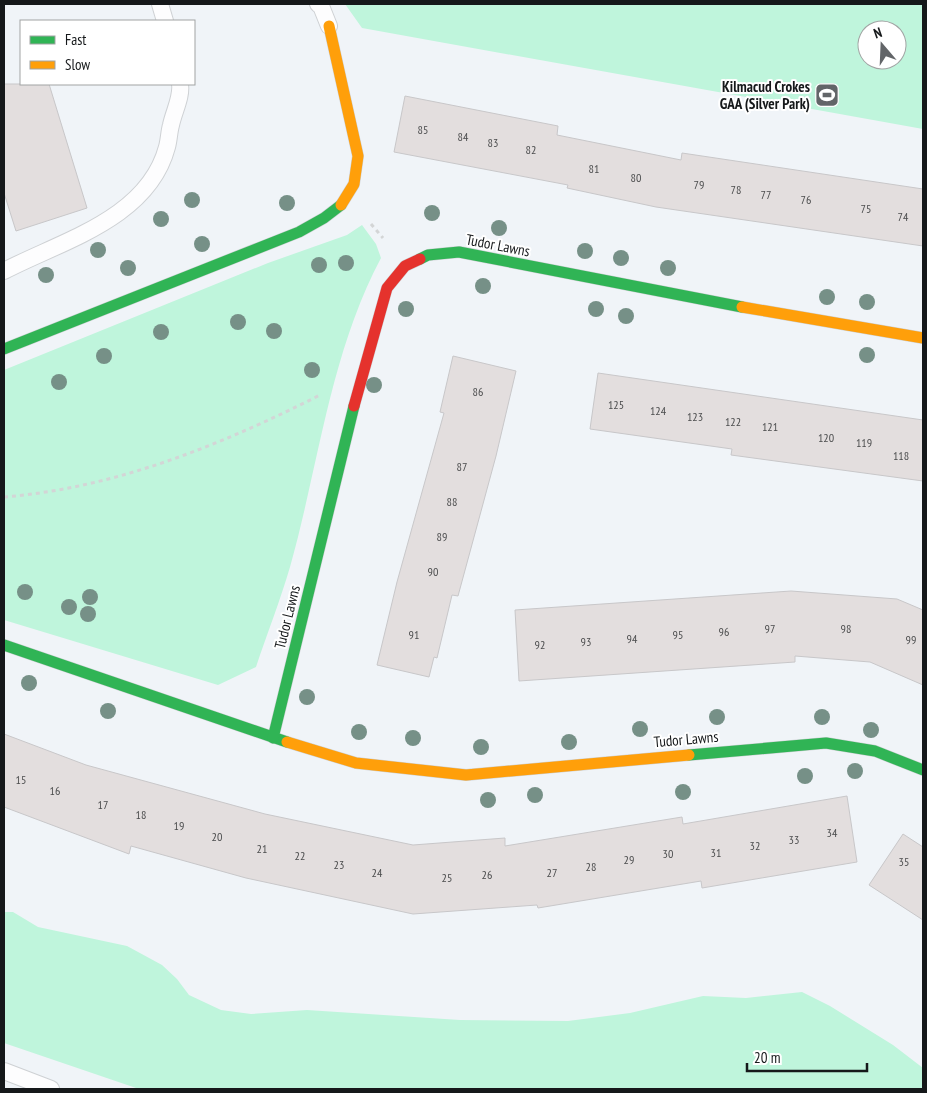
<svg xmlns="http://www.w3.org/2000/svg" width="927" height="1093" font-family="'PT Sans Narrow',sans-serif">
	<style>
		.green { fill: #bff5dc; fill-rule: evenodd }
		.building { fill: #e3dede; stroke: #c8c7c9 }
		.lines { fill: none; stroke-linecap: round; stroke-linejoin: round }
		.lane-casing { stroke: #ced1d4; stroke-width: 18 }
		.fast-casing { stroke: #ced1d4; stroke-width: 12 }
		.slow-casing { stroke: #ced1d4; stroke-width: 12 }
		.jam-casing { stroke: #ced1d4; stroke-width: 12 }
		.path { stroke: #d3d5d6; stroke-width: 3; stroke-dasharray: 4 4; stroke-linecap: butt }
		.lane { stroke: #fdfdfe; stroke-width: 16 }
		.fast { stroke: #30b455; stroke-width: 11 }
		.slow { stroke: #ff9f0a; stroke-width: 11 }
		.jam { stroke: #e5322d; stroke-width: 11 }
		.tree { fill: #769087 }
		.labels { text-anchor: middle; dominant-baseline: central; stroke-width: 4; stroke-linejoin: round; paint-order: stroke }
		.number-label { font-size: 12px; fill: #4b4c4d }
		.poi-label { font-size: 15px; font-weight: bold; fill: #15181a; stroke: #fff; text-anchor: end }
		.street-label { font-size: 15px; fill: #15181a; stroke: #fff }
	</style>
	<rect width="100%" height="100%" fill="#f0f4f8"/>
	<g class="green">
		<path d="M345,4H923V129L362,28ZM867,30H897V60H867Z"/>
		<path d="M362,225L376,244L381,258C330,354 319,464 290,567C280,601 267,634 256,667L218,685L4,620V370L268,263L347,235Z"/>
		<path d="M4,912H13L38,927L127,946L162,965L177,979L189,995L221,1010L251,1014L307,1010L460,1020L568,1021L630,1013L703,996L746,998L802,992L830,1006L893,1045L923,1068V1089H139L4,1043Z"/>
	</g>
	<g class="building">
		<path d="M4,84H49L87,208L16,231L4,193Z"/>
		<path d="M405,96L558,126L557,135L681,160L682,153L923,189V246L656,207L567,188L568,185L394,152Z"/>
		<path d="M453,356L516,371L496,456L458,596L452,595L437,658L434,657L429,677L377,665L397,582L444,413L440,412Z"/>
		<path d="M598,373L923,420V481L731,455L732,449L590,429Z"/>
		<path d="M791,591L897,599L923,610V685L870,662L795,656V662L519,681L515,610Z"/>
		<path d="M4,734L86,765L265,814L413,845L505,838V846L682,817L683,824L847,796L857,862L702,888L701,881L538,908L537,905L413,914L246,878L131,846L129,854L4,807Z"/>
		<path d="M903,834L923,847V920L869,885Z"/>
	</g>
	<g class="lines">
		<g class="lane-casing">
			<g id="lane">
				<path d="M160,4L165,21"/>
				<path d="M318,4L321,6L329,26"/>
				<path d="M4,271C61,241 148,219 167,147C169,140 169,132 171,125C174,111 182,97 180,84"/>
				<path d="M4,1071L51,1089"/>
			</g>
		</g>
		<g class="fast-casing">
			<g id="fast">
				<path d="M420,259L428,255L459,252L742,307"/>
				<path d="M4,349L299,232L324,218L341,205"/>
				<path d="M4,645L287,742"/>
				<path d="M273,738L354,406"/>
				<path d="M689,755L826,743L875,751L923,770"/>
			</g>
		</g>
		<g class="slow-casing">
			<g id="slow">
				<path d="M329,26L358,156L354,184L341,205"/>
				<path d="M742,307L923,338"/>
				<path d="M287,742L356,763L466,775L689,755"/>
			</g>
		</g>
		<g class="jam-casing">
			<path id="jam" d="M354,406L387,288L405,266L420,259"/>
		</g>
		<g class="path">
			<path d="M371,224L383,238"/>
			<path d="M4,497C115,488 221,445 320,395"/>
		</g>
		<use href="#lane" class="lane"/>
		<use href="#fast" class="fast"/>
		<use href="#slow" class="slow"/>
		<use href="#jam" class="jam"/>
	</g>
	<g class="tree">
		<circle cx="192" cy="200" r="8"/>
		<circle cx="287" cy="203" r="8"/>
		<circle cx="432" cy="213" r="8"/>
		<circle cx="161" cy="219" r="8"/>
		<circle cx="499" cy="228" r="8"/>
		<circle cx="202" cy="244" r="8"/>
		<circle cx="98" cy="250" r="8"/>
		<circle cx="585" cy="251" r="8"/>
		<circle cx="621" cy="258" r="8"/>
		<circle cx="346" cy="263" r="8"/>
		<circle cx="319" cy="265" r="8"/>
		<circle cx="128" cy="268" r="8"/>
		<circle cx="668" cy="268" r="8"/>
		<circle cx="46" cy="275" r="8"/>
		<circle cx="483" cy="286" r="8"/>
		<circle cx="827" cy="297" r="8"/>
		<circle cx="867" cy="302" r="8"/>
		<circle cx="406" cy="309" r="8"/>
		<circle cx="596" cy="309" r="8"/>
		<circle cx="626" cy="316" r="8"/>
		<circle cx="238" cy="322" r="8"/>
		<circle cx="274" cy="331" r="8"/>
		<circle cx="161" cy="332" r="8"/>
		<circle cx="867" cy="355" r="8"/>
		<circle cx="104" cy="356" r="8"/>
		<circle cx="312" cy="370" r="8"/>
		<circle cx="59" cy="382" r="8"/>
		<circle cx="374" cy="385" r="8"/>
		<circle cx="25" cy="592" r="8"/>
		<circle cx="90" cy="597" r="8"/>
		<circle cx="69" cy="607" r="8"/>
		<circle cx="88" cy="614" r="8"/>
		<circle cx="29" cy="683" r="8"/>
		<circle cx="307" cy="697" r="8"/>
		<circle cx="108" cy="711" r="8"/>
		<circle cx="717" cy="717" r="8"/>
		<circle cx="822" cy="717" r="8"/>
		<circle cx="640" cy="729" r="8"/>
		<circle cx="871" cy="730" r="8"/>
		<circle cx="359" cy="732" r="8"/>
		<circle cx="413" cy="738" r="8"/>
		<circle cx="569" cy="742" r="8"/>
		<circle cx="481" cy="747" r="8"/>
		<circle cx="855" cy="771" r="8"/>
		<circle cx="805" cy="776" r="8"/>
		<circle cx="683" cy="792" r="8"/>
		<circle cx="535" cy="795" r="8"/>
		<circle cx="488" cy="800" r="8"/>
	</g>
	<defs>
		<g id="stadium-square" transform="scale(1.25)"><rect x="-9" y="-9" width="18" height="18" rx="4" fill="#626568" stroke="#fff"/><path d="M0-5a6.5 5 0 1 0 0 10a6.5 5 0 1 0 0-10ZM-3.5-1.8h7v3.6h-7Z" fill="#fff"/></g>
	</defs>
	<g fill-rule="evenodd">
		<use href="#stadium-square" x="827" y="95"/>
	</g>
	<g class="labels">
		<g class="number-label">
			<text x="423" y="129">85</text>
			<text x="463" y="136">84</text>
			<text x="493" y="142">83</text>
			<text x="531" y="149">82</text>
			<text x="594" y="168">81</text>
			<text x="636" y="177">80</text>
			<text x="699" y="184">79</text>
			<text x="736" y="189">78</text>
			<text x="766" y="194">77</text>
			<text x="806" y="199">76</text>
			<text x="866" y="208">75</text>
			<text x="903" y="216">74</text>
			<text x="478" y="391">86</text>
			<text x="616" y="404">125</text>
			<text x="658" y="410">124</text>
			<text x="695" y="416">123</text>
			<text x="733" y="421">122</text>
			<text x="770" y="426">121</text>
			<text x="826" y="437">120</text>
			<text x="864" y="442">119</text>
			<text x="901" y="455">118</text>
			<text x="462" y="466">87</text>
			<text x="452" y="501">88</text>
			<text x="442" y="536">89</text>
			<text x="433" y="571">90</text>
			<text x="770" y="628">97</text>
			<text x="846" y="628">98</text>
			<text x="724" y="631">96</text>
			<text x="414" y="634">91</text>
			<text x="678" y="634">95</text>
			<text x="632" y="638">94</text>
			<text x="911" y="639">99</text>
			<text x="586" y="641">93</text>
			<text x="540" y="644">92</text>
			<text x="21" y="779">15</text>
			<text x="55" y="790">16</text>
			<text x="103" y="804">17</text>
			<text x="141" y="814">18</text>
			<text x="179" y="825">19</text>
			<text x="832" y="832">34</text>
			<text x="217" y="836">20</text>
			<text x="794" y="839">33</text>
			<text x="755" y="845">32</text>
			<text x="262" y="848">21</text>
			<text x="716" y="852">31</text>
			<text x="668" y="853">30</text>
			<text x="300" y="855">22</text>
			<text x="629" y="859">29</text>
			<text x="904" y="861">35</text>
			<text x="339" y="864">23</text>
			<text x="591" y="866">28</text>
			<text x="377" y="872">24</text>
			<text x="552" y="872">27</text>
			<text x="487" y="874">26</text>
			<text x="447" y="877">25</text>
		</g>
		<g class="poi-label">
			<text x="810" y="86">Kilmacud Crokes<tspan x="810" dy="17">GAA (Silver Park)</tspan></text>
		</g>
		<g class="street-label">
			<text transform="translate(498 245) rotate(11)">Tudor Lawns</text>
			<text transform="translate(287 617) rotate(-76)">Tudor Lawns</text>
			<text transform="translate(686 739) rotate(-5)">Tudor Lawns</text>
		</g>
	</g>
	<rect width="927" height="1093" fill="none" stroke="#15181a" stroke-width="10"/>
	<rect x="20" y="20" width="175" height="65" fill="#ffffff" stroke="#a1a3a3"/>
	<rect x="30" y="36" width="25" height="8" fill="#30b455" stroke="#a1a3a3"/>
	<text x="65" y="45" font-size="15" fill="#15181a">Fast</text>
	<rect x="30" y="61" width="25" height="8" fill="#ff9f0a" stroke="#a1a3a3"/>
	<text x="65" y="70" font-size="15" fill="#15181a">Slow</text>
	<g transform="translate(882 45) rotate(341)"><circle r="24" fill="#ffffff" stroke="#a1a3a3"/>
	<path d="M0-4L9 19L0 12L-9 19Z" fill="#626568"/>
	<text y="-8" font-size="14" font-weight="bold" text-anchor="middle" fill="#15181a">N</text>
	</g>
	<path d="M747 1063v8h120v-8" fill="none" stroke="#15181a" stroke-width="2.5"/>
	<text x="754" y="1063" font-size="15" fill="#15181a" stroke="#ffffff" stroke-width="4" paint-order="stroke">20 m</text>
</svg>
